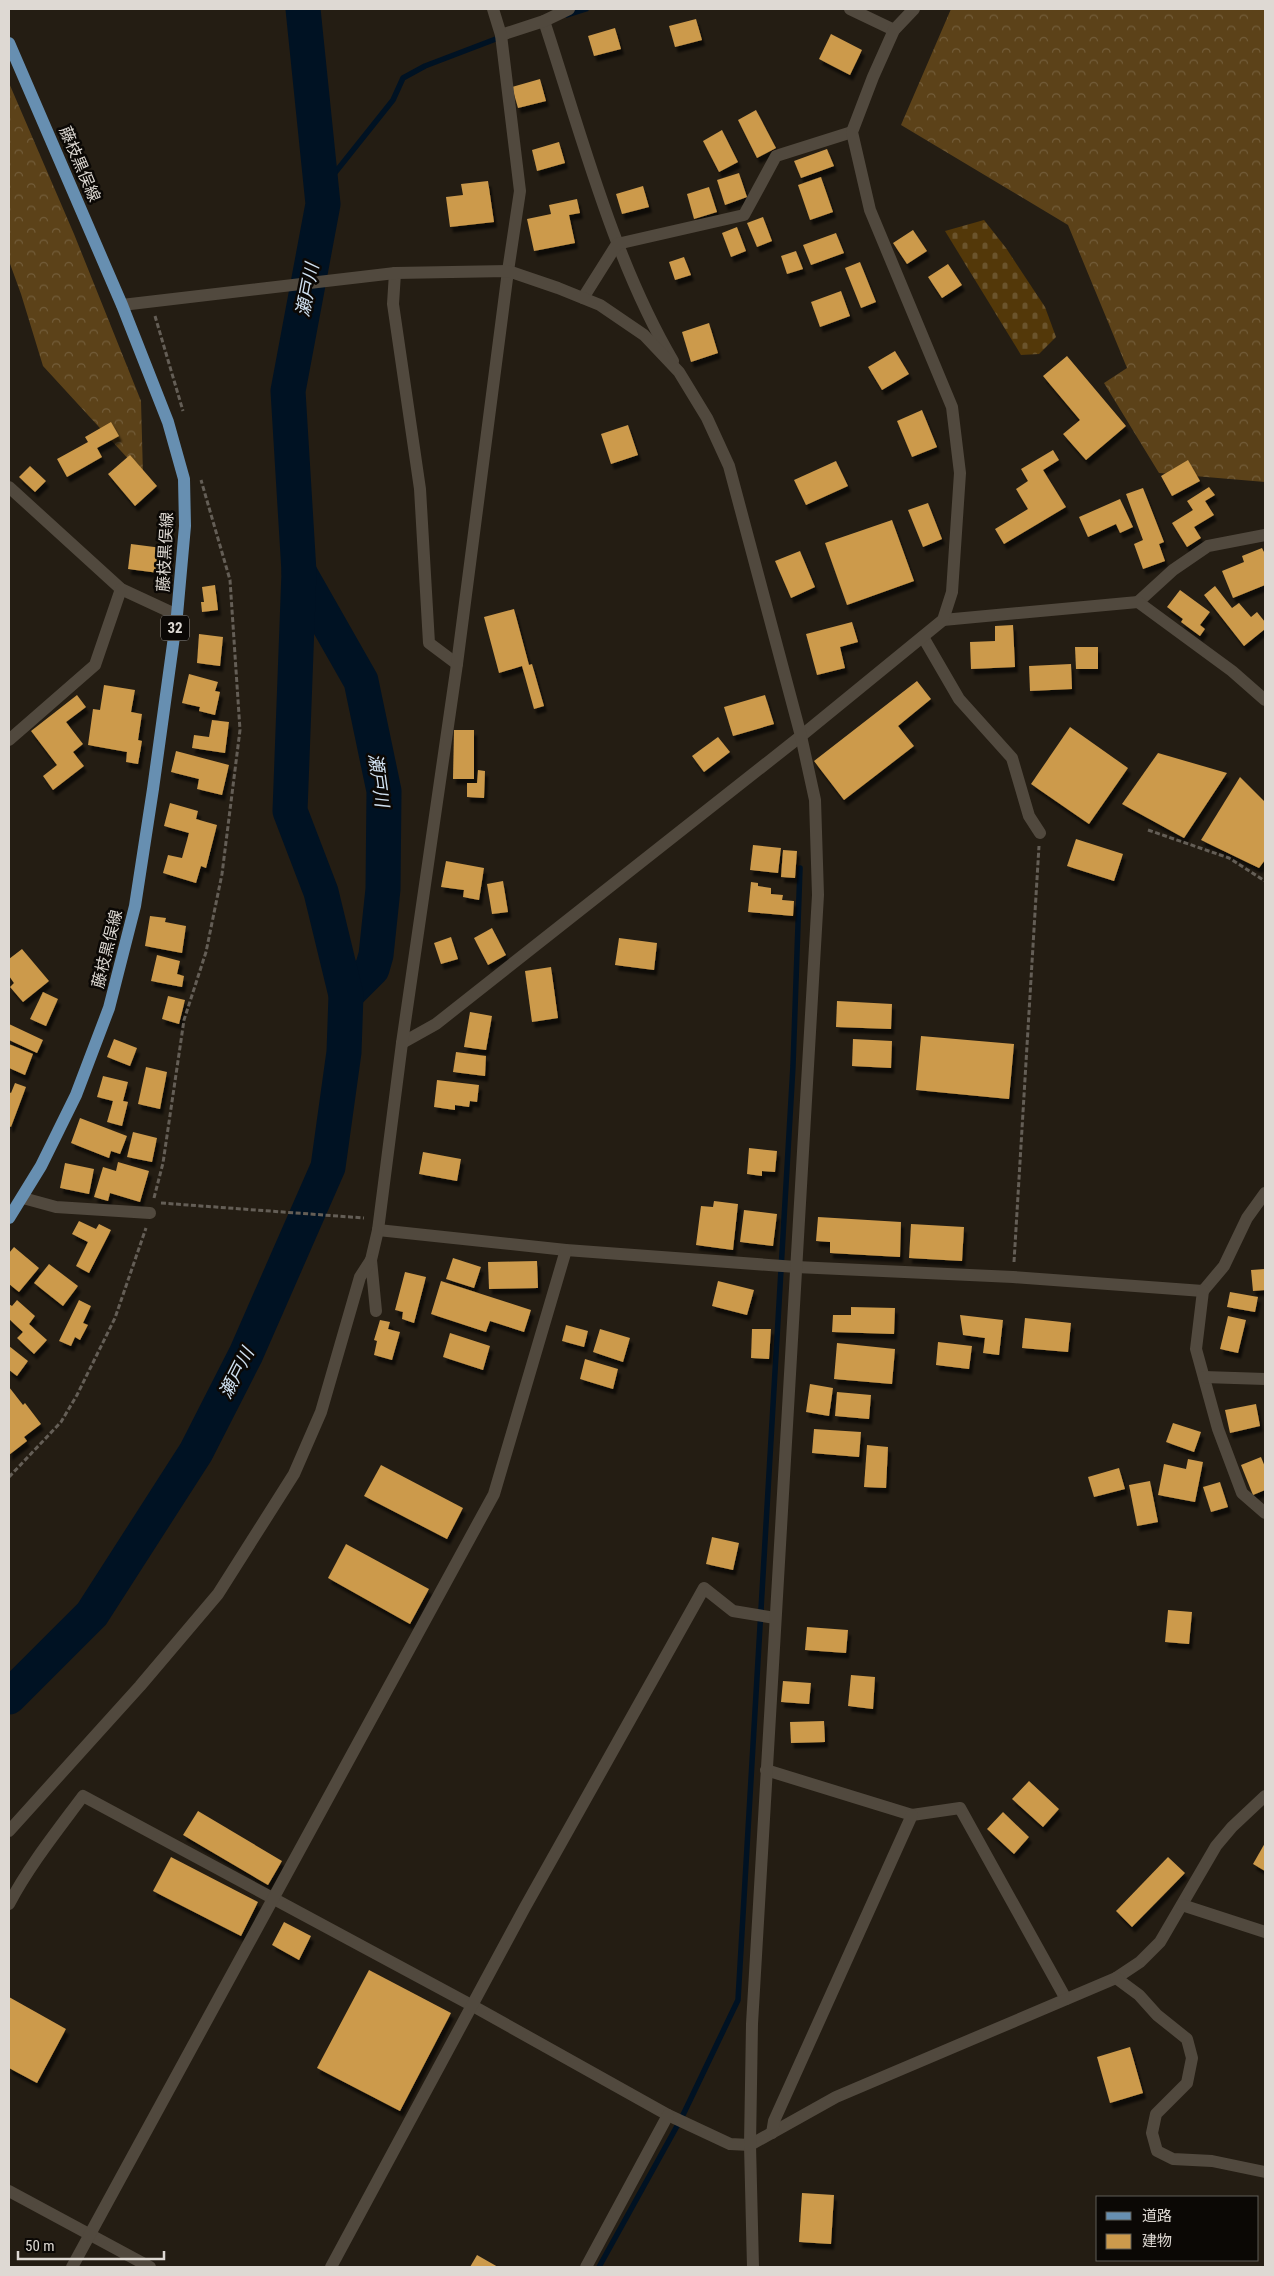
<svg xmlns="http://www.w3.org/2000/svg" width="1274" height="2276" font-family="'Roboto Condensed','Noto Sans JP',sans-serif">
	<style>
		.forest { fill: url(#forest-crowns) }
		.cemetery { fill: url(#cemetery-stones) }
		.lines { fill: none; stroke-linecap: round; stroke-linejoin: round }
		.stream { stroke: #001223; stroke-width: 5.5 }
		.river { stroke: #001223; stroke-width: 35 }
		.building { fill: #cc9a4c; filter: url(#shadow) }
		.path { stroke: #645e56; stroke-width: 3; stroke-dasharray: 5 2.5; stroke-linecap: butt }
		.street { stroke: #51493e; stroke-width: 12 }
		.secondary { stroke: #51493e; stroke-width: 12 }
		.primary { stroke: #678fb1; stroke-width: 12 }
		.labels { text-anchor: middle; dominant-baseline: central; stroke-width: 5; stroke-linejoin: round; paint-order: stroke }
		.shield { fill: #0b0805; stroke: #9f9a95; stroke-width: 1 }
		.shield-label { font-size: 15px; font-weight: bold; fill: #ded9d3 }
		.street-label { font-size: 16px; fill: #ded9d3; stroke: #0b0805 }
		.water-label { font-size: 18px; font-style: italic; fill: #d0e1f1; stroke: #0b0805 }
	</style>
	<defs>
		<pattern id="forest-crowns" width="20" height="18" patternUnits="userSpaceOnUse" patternTransform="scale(1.25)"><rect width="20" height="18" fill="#5c4219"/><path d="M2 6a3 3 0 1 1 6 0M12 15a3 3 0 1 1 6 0" fill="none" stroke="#735d3a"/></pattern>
		<pattern id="cemetery-stones" width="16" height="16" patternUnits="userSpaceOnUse" patternTransform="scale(1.25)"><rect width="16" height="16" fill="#533809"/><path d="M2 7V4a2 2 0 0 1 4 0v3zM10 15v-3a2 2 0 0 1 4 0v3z" fill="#6b542c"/></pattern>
		<filter id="shadow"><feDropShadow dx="3" dy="5.5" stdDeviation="1" flood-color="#0009"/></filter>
	</defs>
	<rect width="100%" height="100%" fill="#241d13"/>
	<g class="forest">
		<path d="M951,9H1265V482L1159,473L1104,383L1127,368L1068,225L901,125Z"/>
		<path d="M9,83L74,234L141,401L143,475L43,366L21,294L9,261Z"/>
	</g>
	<path class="cemetery" d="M984,220L1006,248L1045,307L1056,337L1039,354L1021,355L945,231Z"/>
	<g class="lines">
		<g class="stream">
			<path d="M567,15L586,9"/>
			<path d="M323,204L334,174L393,100L403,78L425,66L501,37"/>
			<path d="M599,2267L682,2117L738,2000L793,1066L800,868"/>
		</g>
		<g class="river">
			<path d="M299,572L361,681L384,791L383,889L376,955L372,969L346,995"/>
			<path d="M9,1697L92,1614L196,1452L246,1354L328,1167L344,1052L346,995L321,892L290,811L299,572L288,391L323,204L303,9"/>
		</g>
	</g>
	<g class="building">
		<path d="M696,19L702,40L675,47L669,26Z"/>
		<path d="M615,28L621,49L594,56L588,36Z"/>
		<path d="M831,34L862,50L850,75L819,59Z"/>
		<path d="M540,79L546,101L518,108L512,87Z"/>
		<path d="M756,110L776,148L757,158L738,120Z"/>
		<path d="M722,130L738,162L719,172L703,141Z"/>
		<path d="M559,142L565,163L537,171L532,150Z"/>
		<path d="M827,149L834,166L801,178L794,161Z"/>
		<path d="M739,173L747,197L725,205L717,180Z"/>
		<path d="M821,177L833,212L810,220L798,185Z"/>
		<path d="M488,181L494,222L450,227L446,197L463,195L461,184Z"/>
		<path d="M643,186L649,207L622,214L616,194Z"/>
		<path d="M709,187L717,212L694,219L687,194Z"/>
		<path d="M577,199L580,213L569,215L575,243L534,251L527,219L551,214L549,205Z"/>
		<path d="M763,217L772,241L757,247L747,223Z"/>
		<path d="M737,227L746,251L731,257L722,233Z"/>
		<path d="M913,230L927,251L907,264L893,243Z"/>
		<path d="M836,233L844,253L811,265L803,245Z"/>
		<path d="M796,251L803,269L787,274L781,256Z"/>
		<path d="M684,257L691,275L675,280L669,262Z"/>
		<path d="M860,262L876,302L861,308L845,268Z"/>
		<path d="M948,264L962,285L942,298L928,277Z"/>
		<path d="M841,291L850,316L820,327L811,302Z"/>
		<path d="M709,323L718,353L691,362L682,332Z"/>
		<path d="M895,351L909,374L882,390L868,367Z"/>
		<path d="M1067,356L1126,426L1086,460L1063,434L1080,420L1043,376Z"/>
		<path d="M922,410L937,447L912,457L897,421Z"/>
		<path d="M111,422L119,436L97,448L102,457L67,477L57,459L88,442L85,437Z"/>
		<path d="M628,425L638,455L611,464L601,434Z"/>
		<path d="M1053,450L1059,460L1043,470L1066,507L1004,544L995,529L1028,509L1016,489L1028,481L1021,469Z"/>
		<path d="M130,455L157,486L135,506L108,474Z"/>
		<path d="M1188,460L1200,481L1172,496L1161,476Z"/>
		<path d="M836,461L848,486L806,505L794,480Z"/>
		<path d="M30,466L46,481L35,492L19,477Z"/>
		<path d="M1209,487L1215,495L1205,501L1214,515L1194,527L1201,538L1187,547L1172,523L1193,510L1187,501Z"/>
		<path d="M1143,488L1164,542L1159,544L1165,561L1143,569L1134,544L1143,540L1126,494Z"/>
		<path d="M1120,499L1133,527L1120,533L1116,524L1088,537L1079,517Z"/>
		<path d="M928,503L942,539L923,547L908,510Z"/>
		<path d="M892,520L914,581L847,605L825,543Z"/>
		<path d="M131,544L162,548L159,573L128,569Z"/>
		<path d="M1262,548L1265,554V585L1233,598L1222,571L1244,562L1242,556Z"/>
		<path d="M800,551L815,587L791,598L775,561Z"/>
		<path d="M215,585L218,610L202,612L201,602H204L202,587Z"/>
		<path d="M1215,586L1232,608L1239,603L1251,617L1257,612L1265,622V629L1244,646L1204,595Z"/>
		<path d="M1180,590L1210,612L1200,625L1205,629L1200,636L1181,622L1183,619L1167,607Z"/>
		<path d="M514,609L529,665L532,664L544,706L534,709L522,666L499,673L484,617Z"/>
		<path d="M852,622L858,642L840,647L845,668L817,675L806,634Z"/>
		<path d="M1013,625L1015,667L971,669L970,642L995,641V626Z"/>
		<path d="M199,634L223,637L220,666L197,663Z"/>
		<path d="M1075,647H1098V669H1076Z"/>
		<path d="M1071,664L1072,689L1030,691L1029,666Z"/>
		<path d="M189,674L218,682L215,691L220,692L215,715L199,711L200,707L182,703Z"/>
		<path d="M917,681L931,699L898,726L914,746L844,800L814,761Z"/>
		<path d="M104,685L135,690L131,712L142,714L138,740L142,741L138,764L126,762L127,752L88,745L93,709L100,710Z"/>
		<path d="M77,695L86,707L66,722L83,744L73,752L84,766L53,790L43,776L57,765L31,731Z"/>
		<path d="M765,695L774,724L733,736L724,707Z"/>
		<path d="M212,720L229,722L225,753L192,748L194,735L209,737Z"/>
		<path d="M1070,727L1128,768L1089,824L1031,784Z"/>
		<path d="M454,730H474V779H453Z"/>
		<path d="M718,737L730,752L704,772L692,756Z"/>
		<path d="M176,751L229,765L222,795L197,789L199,779L171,772Z"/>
		<path d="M1158,753L1227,773L1184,838L1122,804Z"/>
		<path d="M478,770L485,771L484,798L467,797V783H477Z"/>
		<path d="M1240,777L1265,802V860L1259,868L1201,840Z"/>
		<path d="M170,803L198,811L196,819L217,825L206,868L201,866L196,883L163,873L168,855L182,858L189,833L164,826Z"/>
		<path d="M1076,839L1123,854L1114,881L1067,866Z"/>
		<path d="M753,845L781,848L778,873L750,870Z"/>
		<path d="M783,850L797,851L795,878L781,877Z"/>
		<path d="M446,861L484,868L479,900L463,897L464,890L441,887Z"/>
		<path d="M503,881L508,912L492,914L487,884Z"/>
		<path d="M751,882L758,883V886L771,888V894L783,895L782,900L794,901L793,916L748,912Z"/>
		<path d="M150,916L166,918L165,922L186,926L182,953L145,946Z"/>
		<path d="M492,928L506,955L488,965L474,938Z"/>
		<path d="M451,937L458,959L441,964L434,943Z"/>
		<path d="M619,938L657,943L654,970L615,965Z"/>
		<path d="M22,949L49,981L23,1002L10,987L14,983L9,976V959Z"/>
		<path d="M157,955L180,961L177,974L184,976L182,987L151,981Z"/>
		<path d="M551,967L558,1018L532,1022L525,971Z"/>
		<path d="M43,992L58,999L46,1026L30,1019Z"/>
		<path d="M168,996L185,1000L179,1024L162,1019Z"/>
		<path d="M837,1001L892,1004L891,1029L836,1027Z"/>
		<path d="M470,1012L492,1016L486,1050L464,1047Z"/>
		<path d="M9,1024L43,1040L37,1053L9,1040Z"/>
		<path d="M921,1036L1014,1044L1009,1099L916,1090Z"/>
		<path d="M114,1039L137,1048L130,1066L107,1057Z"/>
		<path d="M853,1039L892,1041L891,1068L852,1066Z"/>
		<path d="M9,1044L33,1054L25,1075L9,1068Z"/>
		<path d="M456,1052L486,1056L485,1076L453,1072Z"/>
		<path d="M146,1067L167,1072L160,1109L138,1104Z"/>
		<path d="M103,1076L128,1082L123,1101L128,1102L122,1126L107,1122L113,1101L97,1097Z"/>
		<path d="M437,1080L479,1085L477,1102L470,1101L469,1107L455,1105V1110L434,1107Z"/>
		<path d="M15,1083L26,1087L11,1127L9,1126V1092L11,1093Z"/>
		<path d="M80,1118L127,1136L120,1154L111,1151L109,1158L71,1143Z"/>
		<path d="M133,1132L157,1138L152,1162L127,1157Z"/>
		<path d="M749,1148L777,1151L775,1172L762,1171V1176L747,1174Z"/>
		<path d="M423,1152L461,1159L457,1181L419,1174Z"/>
		<path d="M118,1162L149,1171L140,1202L110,1193L108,1201L94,1197L103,1167L116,1171Z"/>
		<path d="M65,1163L94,1169L89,1194L60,1188Z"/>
		<path d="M714,1201L738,1204L733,1250L696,1245L701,1206L713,1207Z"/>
		<path d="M744,1210L777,1214L773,1246L740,1242Z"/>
		<path d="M818,1217L901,1222L900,1257L830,1253V1242L816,1241Z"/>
		<path d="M79,1221L96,1229L99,1224L111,1230L89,1273L76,1266L88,1242L72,1234Z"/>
		<path d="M911,1224L964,1227L962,1261L909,1258Z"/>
		<path d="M14,1247L39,1268L19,1292L9,1284V1253Z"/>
		<path d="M453,1258L481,1267L474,1288L446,1279Z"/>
		<path d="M537,1261L538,1288L489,1289L488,1262Z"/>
		<path d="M49,1264L78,1286L63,1306L34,1283Z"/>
		<path d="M1265,1269V1290L1253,1291L1251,1270Z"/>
		<path d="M405,1272L426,1277L414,1323L402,1319L403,1312L395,1310Z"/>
		<path d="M441,1281L531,1310L524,1332L490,1321L486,1332L431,1314Z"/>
		<path d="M718,1281L754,1290L747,1315L712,1306Z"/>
		<path d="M1230,1292L1258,1297L1255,1312L1227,1307Z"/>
		<path d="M17,1300L35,1316L29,1324L47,1340L34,1354L17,1338L23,1332L9,1319V1304L12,1306Z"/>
		<path d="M79,1300L91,1306L83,1323L88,1325L80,1340L75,1337L71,1346L59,1341Z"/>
		<path d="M851,1307L895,1308L894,1334L832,1332L833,1315H851Z"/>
		<path d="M960,1315L1003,1320L999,1355L983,1353L985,1338L963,1335Z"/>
		<path d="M1228,1316L1246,1320L1238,1353L1220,1349Z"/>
		<path d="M1025,1318L1071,1323L1068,1352L1022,1348Z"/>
		<path d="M380,1320L390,1322L388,1329L400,1332L392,1360L374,1355L377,1341L374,1340Z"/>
		<path d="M566,1325L588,1331L584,1347L562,1341Z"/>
		<path d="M600,1329L630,1338L623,1362L593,1352Z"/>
		<path d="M752,1329H771L769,1359L751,1358Z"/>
		<path d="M450,1333L490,1346L483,1370L443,1357Z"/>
		<path d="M938,1342L972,1346L969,1369L936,1365Z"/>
		<path d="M837,1343L895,1349L892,1384L834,1379Z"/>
		<path d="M9,1346L28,1361L17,1376L9,1370Z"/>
		<path d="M585,1359L618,1369L613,1389L580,1379Z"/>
		<path d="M810,1384L833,1388L829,1416L806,1412Z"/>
		<path d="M9,1387L23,1405L25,1403L41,1424L24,1437L27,1441L9,1455Z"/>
		<path d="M837,1392L871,1395L869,1419L835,1416Z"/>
		<path d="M1256,1404L1260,1426L1230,1433L1225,1410Z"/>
		<path d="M1173,1423L1201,1432L1194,1452L1166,1442Z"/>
		<path d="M814,1429L861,1432L859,1457L812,1453Z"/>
		<path d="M867,1445L888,1447L886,1488L864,1487Z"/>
		<path d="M1261,1457L1265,1467V1490L1253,1495L1241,1465Z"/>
		<path d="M1188,1459L1203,1462L1195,1502L1158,1495L1164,1464L1186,1469Z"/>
		<path d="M381,1465L463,1508L447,1539L364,1496Z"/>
		<path d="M1119,1468L1125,1489L1094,1497L1088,1477Z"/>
		<path d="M1150,1481L1158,1522L1137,1526L1129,1485Z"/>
		<path d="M1220,1482L1228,1507L1211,1512L1203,1487Z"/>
		<path d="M712,1537L739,1543L733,1570L706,1564Z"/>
		<path d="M346,1544L429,1589L410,1624L328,1578Z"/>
		<path d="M1168,1610L1192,1612L1189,1644L1165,1642Z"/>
		<path d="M807,1627L848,1630L846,1653L805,1650Z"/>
		<path d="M851,1675L875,1677L873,1709L848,1706Z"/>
		<path d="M783,1681L811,1683L809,1704L781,1702Z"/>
		<path d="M824,1721L825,1742L791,1743L790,1722Z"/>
		<path d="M1029,1781L1059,1809L1043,1827L1012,1799Z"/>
		<path d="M198,1811L282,1861L268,1885L183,1835Z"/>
		<path d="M1003,1812L1029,1837L1014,1854L987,1829Z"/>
		<path d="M1265,1843V1871L1253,1864Z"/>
		<path d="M171,1857L258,1902L241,1936L153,1891Z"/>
		<path d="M1168,1857L1185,1873L1132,1927L1116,1911Z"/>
		<path d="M284,1922L311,1936L299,1960L272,1945Z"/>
		<path d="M369,1970L451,2013L400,2111L317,2068Z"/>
		<path d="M9,1997L66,2029L37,2083L9,2068Z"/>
		<path d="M1130,2047L1143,2093L1110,2103L1097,2057Z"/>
		<path d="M802,2193L834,2195L831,2244L799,2242Z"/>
		<path d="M477,2255L498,2267H470Z"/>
	</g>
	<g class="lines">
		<g class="path">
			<path d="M155,316L183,411"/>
			<path d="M1148,830L1229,858L1265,881"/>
			<path d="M154,1198L163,1163L184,1020L206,952L222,874L240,730L230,580L201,480"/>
			<path d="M161,1203L364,1218"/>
			<path d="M1014,1262L1039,846"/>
			<path d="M9,1477L61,1422L77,1395L115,1318L146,1228"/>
		</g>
		<g class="street">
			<path d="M850,9L894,30"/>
			<path d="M544,21C581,133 613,259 673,361"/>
			<path d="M501,35L544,21L569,9"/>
			<path d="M395,273L393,304L420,489L429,643L457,664"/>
			<path d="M583,298L617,244L744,215L776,156L852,132"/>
			<path d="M9,487L121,589L177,615"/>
			<path d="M1138,602L1173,570L1208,546L1265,535"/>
			<path d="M943,620L1138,602L1232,671L1265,700"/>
			<path d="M923,637L959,699L1012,758L1029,816L1040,833"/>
			<path d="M9,740L95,665L121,589"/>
			<path d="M402,1043L436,1024L801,736L943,620L952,592L960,473L952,407L870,210L852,132L873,77L894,30L914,9"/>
			<path d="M23,1198L56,1207L150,1213"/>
			<path d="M378,1230L566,1250L796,1267L1013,1277L1203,1291L1224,1266L1247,1218L1265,1193"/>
			<path d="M1203,1291L1196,1349L1218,1429L1242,1493L1265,1513"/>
			<path d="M376,1311L371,1260L378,1230L402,1043L457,664L508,271L520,191L501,35L493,9"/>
			<path d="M1204,1377L1265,1379"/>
			<path d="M766,1770L912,1815L960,1808L1066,1999"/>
			<path d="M9,1831L140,1686L218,1594L294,1474L321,1412L360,1277L371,1260"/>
			<path d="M9,1904C29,1866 57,1831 83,1796L473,2006L668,2115L730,2144L750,2145L836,2097L1116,1978L1140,1962L1160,1942L1216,1846L1232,1827L1265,1796"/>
			<path d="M1182,1905L1265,1932"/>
			<path d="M1116,1978L1139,1995L1157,2015L1187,2039L1192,2058L1187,2083L1156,2114L1152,2133L1157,2151L1173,2159L1212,2161L1265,2172"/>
			<path d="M772,2133L774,2121L912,1815"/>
			<path d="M9,2191L150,2267"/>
			<path d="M72,2267L494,1494L566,1250"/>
			<path d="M331,2267L524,1909L704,1588L733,1611L775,1618"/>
			<path d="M586,2267L668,2115"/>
		</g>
		<path class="secondary" d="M122,305L395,273L508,271L558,288L600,305L644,335L679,372L707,418L729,466L801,736L815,800L818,895L752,2024L750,2145L753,2267"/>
		<path class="primary" d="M9,43L122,305L168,422L184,479L185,526L177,615L153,789L135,906L109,1008L76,1095L41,1166L9,1218"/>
	</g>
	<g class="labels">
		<rect class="shield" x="161" y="615.5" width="28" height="25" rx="4"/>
		<g class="shield-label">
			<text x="175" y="628">32</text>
		</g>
		<g class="street-label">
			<text transform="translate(80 164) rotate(67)">藤枝黒俣線</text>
			<text transform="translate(165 552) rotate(-87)">藤枝黒俣線</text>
			<text transform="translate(107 949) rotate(-76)">藤枝黒俣線</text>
		</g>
		<g class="water-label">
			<text transform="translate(307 290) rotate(-79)">瀬戸川</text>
			<text transform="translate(379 780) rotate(82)">瀬戸川</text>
			<text transform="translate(236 1373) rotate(-63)">瀬戸川</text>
		</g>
	</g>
	<rect width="1274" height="2276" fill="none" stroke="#ded9d3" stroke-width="20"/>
	<rect x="1096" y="2196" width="162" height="65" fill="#0b0805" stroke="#5f5c57"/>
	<rect x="1106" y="2212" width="25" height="8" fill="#678fb1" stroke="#5f5c57"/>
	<text x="1142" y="2221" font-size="15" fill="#ded9d3">道路</text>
	<rect x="1106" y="2234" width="25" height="15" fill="#cc9a4c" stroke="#5f5c57"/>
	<text x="1142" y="2246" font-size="15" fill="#ded9d3">建物</text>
	<path d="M18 2251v8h146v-8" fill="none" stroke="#ded9d3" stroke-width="2.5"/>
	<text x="25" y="2251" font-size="15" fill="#ded9d3" stroke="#0b0805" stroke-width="4" paint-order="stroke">50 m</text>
</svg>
